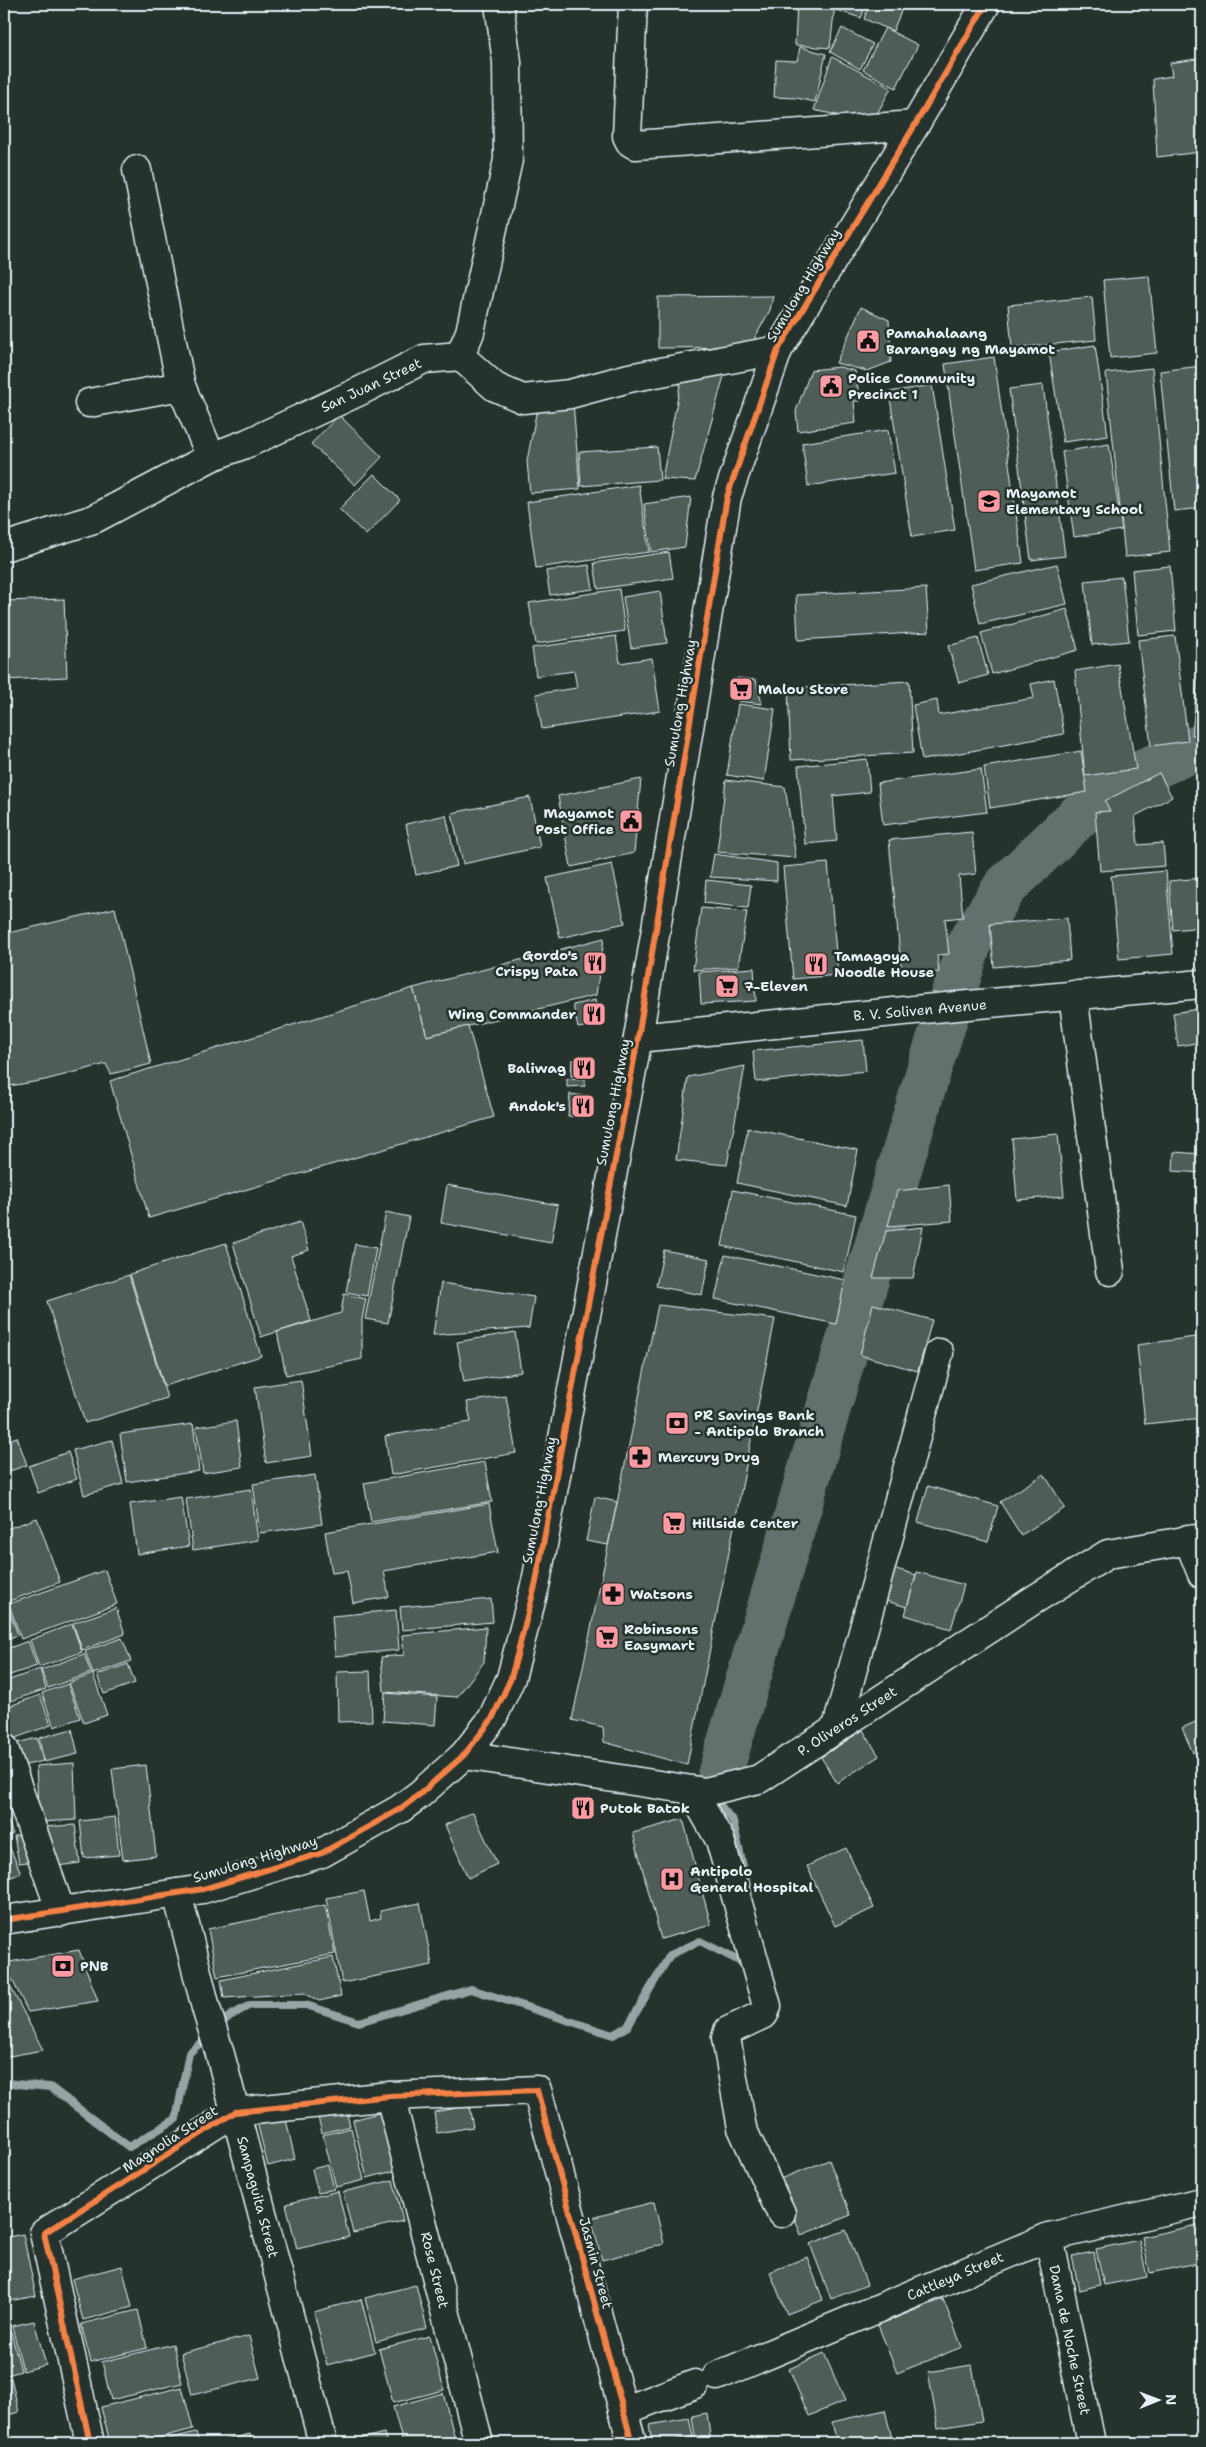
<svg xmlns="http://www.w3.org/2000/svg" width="1206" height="2447" font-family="'Shantell Sans',sans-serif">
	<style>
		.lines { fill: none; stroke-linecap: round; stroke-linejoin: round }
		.stream { stroke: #98a3a5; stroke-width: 8 }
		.river { stroke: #636f6d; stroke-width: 45 }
		.building { fill: #505c59; stroke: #e8f1f8 }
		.minor-casing { stroke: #e8f1f8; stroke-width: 31 }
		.major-casing { stroke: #e8f1f8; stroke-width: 31 }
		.minor { stroke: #26332d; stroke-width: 28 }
		.major { stroke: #26332d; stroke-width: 28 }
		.cycleway-casing { stroke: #26332d; stroke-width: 9 }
		.cycleway { stroke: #f48246; stroke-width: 6 }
		.labels { text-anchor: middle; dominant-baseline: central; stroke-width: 5; stroke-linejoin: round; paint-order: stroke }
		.street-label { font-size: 14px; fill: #e8f1f8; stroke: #26332d }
		.poi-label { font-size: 14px; font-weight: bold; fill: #e8f1f8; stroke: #26332d; text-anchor: start }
	</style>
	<rect width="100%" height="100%" fill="#26332d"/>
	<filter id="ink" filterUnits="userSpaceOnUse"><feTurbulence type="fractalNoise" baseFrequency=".02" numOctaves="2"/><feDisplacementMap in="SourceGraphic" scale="10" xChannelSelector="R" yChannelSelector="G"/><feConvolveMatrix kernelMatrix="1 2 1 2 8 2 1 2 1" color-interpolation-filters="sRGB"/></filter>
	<g filter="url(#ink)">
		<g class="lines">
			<g class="stream">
				<path d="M715,1799L733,1821L749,1894"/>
				<path d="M218,2026L230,2016L250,2005H306L359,2022L471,1989L613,2035L628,2026L670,1955L700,1941L745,1964"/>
				<path d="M4,2083L50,2087L129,2147L176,2119L189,2053L208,2036"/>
			</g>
			<path class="river" d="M720,1774L927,1076L970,942L1005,887L1111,785L1202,746"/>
		</g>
		<g class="building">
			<path d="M797,4H835L830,48L795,45Z"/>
			<path d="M838,4H866L861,18L836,10Z"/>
			<path d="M869,4H904L893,31L864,19Z"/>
			<path d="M842,28L873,44L860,69L830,52Z"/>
			<path d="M885,28L918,45L896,88L863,70Z"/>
			<path d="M800,47L826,54L815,102L797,98L774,97L776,60L797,61Z"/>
			<path d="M832,57L891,88L872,123L814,110Z"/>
			<path d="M1202,58V152L1157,157L1153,79L1172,76L1170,63Z"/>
			<path d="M1149,276L1157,353L1110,358L1103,280Z"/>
			<path d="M773,296L770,310L750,347L658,348V297Z"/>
			<path d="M1092,297L1096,340L1012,348L1008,305Z"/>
			<path d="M861,307L889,320L891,362L867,371L836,363Z"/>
			<path d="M1095,345L1108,436L1063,442L1049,352Z"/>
			<path d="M994,357L1023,563L974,570L945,364Z"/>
			<path d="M727,365L695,481L662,479L682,375Z"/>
			<path d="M1201,366L1202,508L1174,511L1160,371Z"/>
			<path d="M839,367L855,371L860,401H854L856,423L798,431L796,411L811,370Z"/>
			<path d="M1152,368L1170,552L1125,557L1106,373Z"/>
			<path d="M932,385L955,530L912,537L889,392Z"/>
			<path d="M1043,385L1065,556L1031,560L1009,389Z"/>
			<path d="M573,402L580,489L530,493L527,461L536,414L554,404Z"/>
			<path d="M339,415L382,457L355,485L311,444Z"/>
			<path d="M888,430L895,473L808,486L802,443Z"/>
			<path d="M1109,444L1122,530L1074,537L1062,452Z"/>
			<path d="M657,447L660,480L581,486L579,452Z"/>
			<path d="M374,474L400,500L366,535L339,509Z"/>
			<path d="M639,485L649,552L536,568L527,502Z"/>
			<path d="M691,497L685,547L651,552L644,504Z"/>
			<path d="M669,552L673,578L598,589L594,563Z"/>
			<path d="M1057,564L1067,604L980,624L971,584Z"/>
			<path d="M589,565L593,589L550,595L546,571Z"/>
			<path d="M1170,566L1176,631L1138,635L1132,570Z"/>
			<path d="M1122,577L1129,641L1092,645L1085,581Z"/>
			<path d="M926,588L929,632L798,640L796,595Z"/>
			<path d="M619,589L625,631L536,644L529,603Z"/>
			<path d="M660,591L667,643L631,648L623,597Z"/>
			<path d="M64,599L67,677L4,680V601Z"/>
			<path d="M1067,609L1078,650L992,674L981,633Z"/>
			<path d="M1202,631V732L1192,735Z"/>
			<path d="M616,636L620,663L652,658L660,711L542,729L536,694L577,688L574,671L536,676L532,648Z"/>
			<path d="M1175,636L1188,741L1151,746L1138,640Z"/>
			<path d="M978,638L988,675L959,683L948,646Z"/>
			<path d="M1118,664L1136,769L1085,776L1075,671Z"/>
			<path d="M737,678L756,680L762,704L738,701Z"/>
			<path d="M1054,679L1064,734L922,760L913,705L937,700L939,715L1034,698L1031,684Z"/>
			<path d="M909,681L913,753L791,760L788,688Z"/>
			<path d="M738,704L775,709L764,781L727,775Z"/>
			<path d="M1081,751L1087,792L990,808L984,767Z"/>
			<path d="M867,759L870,792L833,796L837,841L805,844L798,766Z"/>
			<path d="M981,769L987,812L883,825L878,783Z"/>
			<path d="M1159,773L1172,797L1135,816L1138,845L1163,843L1165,866L1100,871L1095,812L1110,811L1105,801Z"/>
			<path d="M641,779L634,853L571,867L558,796Z"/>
			<path d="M726,780L785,787L796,858L717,852Z"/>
			<path d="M530,797L540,847L463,864L452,813Z"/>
			<path d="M446,815L457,866L416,875L406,824Z"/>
			<path d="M972,832L976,874L959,876L963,917L945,919L949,954L937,955L939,972L902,976L889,840Z"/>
			<path d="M714,854L777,863V881L710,877Z"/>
			<path d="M828,863L838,975L793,979L783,867Z"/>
			<path d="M612,864L625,923L560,938L547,878Z"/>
			<path d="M1166,871L1173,954L1119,959L1111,876Z"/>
			<path d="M1202,878V927L1173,930L1169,881Z"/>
			<path d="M706,880L751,885L748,908L704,903Z"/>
			<path d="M115,908L151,1064L111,1074L106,1064L45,1080L4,1087V934Z"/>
			<path d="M701,908L747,912L738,967L693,970Z"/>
			<path d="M1067,918L1070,960L994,967L990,924Z"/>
			<path d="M604,938L596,995L427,1036L413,988Z"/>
			<path d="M754,968L756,1001L701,1004L699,972Z"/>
			<path d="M413,988L427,1036L468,1026L494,1117L149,1218L110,1081Z"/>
			<path d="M595,1000L600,1024L578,1028L573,1005Z"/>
			<path d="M1199,1009L1202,1042L1178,1046L1173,1013Z"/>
			<path d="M863,1040L866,1071L756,1082L753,1051Z"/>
			<path d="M572,1060L586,1061V1076H571Z"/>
			<path d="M745,1066L727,1165L676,1160L688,1077Z"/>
			<path d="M585,1078V1086L567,1087V1079Z"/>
			<path d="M570,1094L585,1096L584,1117L568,1116Z"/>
			<path d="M748,1128L858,1150L847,1206L737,1183Z"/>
			<path d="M1058,1134L1064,1196L1017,1200L1012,1139Z"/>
			<path d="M1174,1152L1202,1154V1173L1173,1171Z"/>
			<path d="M447,1185L558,1205L551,1243L441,1223Z"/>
			<path d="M949,1185L952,1221L888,1226L897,1191Z"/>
			<path d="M733,1190L856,1215L844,1272L722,1246Z"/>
			<path d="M386,1212L409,1217L388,1323L365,1319Z"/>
			<path d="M300,1222L309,1250L291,1256L311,1321L261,1337L233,1243Z"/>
			<path d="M923,1227L913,1278H873L886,1231Z"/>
			<path d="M226,1243L261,1356L164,1386L130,1274Z"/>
			<path d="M355,1244L376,1248L367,1296L346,1292Z"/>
			<path d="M664,1250L709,1259L702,1295L656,1286Z"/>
			<path d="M725,1255L845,1280L836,1324L715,1299Z"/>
			<path d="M129,1275L167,1398L85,1423L47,1301Z"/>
			<path d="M441,1283L534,1297L529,1328L433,1335Z"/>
			<path d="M344,1294L366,1299L362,1319V1359L286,1375L277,1332L341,1313Z"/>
			<path d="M873,1304L932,1320L918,1371L860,1355Z"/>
			<path d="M658,1305L775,1319L687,1765L604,1742L603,1727L572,1720Z"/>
			<path d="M515,1332L521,1372L464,1382L457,1342Z"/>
			<path d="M1202,1336V1418L1145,1424L1137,1345Z"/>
			<path d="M301,1380L312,1456L266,1463L255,1387Z"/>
			<path d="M506,1396L516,1453L391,1475L385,1436L471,1422L467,1402Z"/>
			<path d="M236,1421L242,1467L203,1473L196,1427Z"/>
			<path d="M193,1424L199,1471L127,1482L120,1434Z"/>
			<path d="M17,1437L27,1465L4,1473V1442Z"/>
			<path d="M112,1440L123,1484L84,1495L73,1450Z"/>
			<path d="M68,1452L77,1479L38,1493L29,1466Z"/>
			<path d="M485,1462L492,1502L371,1522L364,1483Z"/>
			<path d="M1044,1474L1065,1508L1021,1535L1000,1502Z"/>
			<path d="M315,1475L322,1524L260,1533L253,1484Z"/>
			<path d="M928,1486L998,1506L988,1542L918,1522Z"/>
			<path d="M251,1489L258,1540L193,1550L186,1499Z"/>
			<path d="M181,1497L189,1546L137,1554L130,1504Z"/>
			<path d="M595,1497L617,1502L608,1545L586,1541Z"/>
			<path d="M489,1504L498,1552L384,1571L389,1597L353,1603L347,1571L332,1573L325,1532Z"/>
			<path d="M37,1518L60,1582L4,1603V1530Z"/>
			<path d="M893,1568L916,1575L907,1607L883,1600Z"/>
			<path d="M105,1570L117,1604L21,1639L9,1604Z"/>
			<path d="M917,1572L964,1585L951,1629L905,1615Z"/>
			<path d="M491,1599L493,1622L402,1630L400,1607Z"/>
			<path d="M7,1604L18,1635L4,1640V1606Z"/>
			<path d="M116,1608L125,1634L82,1650L73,1623Z"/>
			<path d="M396,1610L399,1650L335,1656L332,1616Z"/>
			<path d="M72,1624L82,1652L39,1667L30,1640Z"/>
			<path d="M486,1627L484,1662L457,1697L384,1692L381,1657L404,1655L402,1635Z"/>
			<path d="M122,1638L131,1661L93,1674L85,1651Z"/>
			<path d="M28,1641L37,1666L4,1677V1650Z"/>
			<path d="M84,1654L91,1673L48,1688L41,1670Z"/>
			<path d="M128,1664L135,1683L104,1694L97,1675Z"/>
			<path d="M40,1669L46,1689L8,1702L4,1682Z"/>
			<path d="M370,1671L372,1721L338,1722L337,1672Z"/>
			<path d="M93,1674L107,1715L84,1723L69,1683Z"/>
			<path d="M68,1684L80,1718L54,1727L42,1693Z"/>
			<path d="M385,1693L437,1697L435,1725L383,1721Z"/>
			<path d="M40,1695L51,1725L10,1740L4,1723V1708Z"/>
			<path d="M1202,1719V1749L1193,1753L1182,1728Z"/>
			<path d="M72,1729L78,1754L44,1762L39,1738Z"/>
			<path d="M863,1730L879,1756L837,1783L821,1757Z"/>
			<path d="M37,1738L43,1761L22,1766L17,1743Z"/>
			<path d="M74,1763L76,1820L39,1822L36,1766Z"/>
			<path d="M146,1765L156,1856L123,1860L112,1769Z"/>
			<path d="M4,1812L13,1834L4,1838Z"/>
			<path d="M473,1812L497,1864L468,1878L445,1825Z"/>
			<path d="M115,1817L119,1855L84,1858L80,1821Z"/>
			<path d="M683,1819L711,1925L661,1939L633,1833Z"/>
			<path d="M75,1825L80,1863L57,1866L42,1827Z"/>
			<path d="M30,1834L35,1861L19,1863L14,1836Z"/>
			<path d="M6,1839L21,1873L4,1880V1840Z"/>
			<path d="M846,1848L874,1908L835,1926L807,1866Z"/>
			<path d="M364,1891L370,1921L381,1918L380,1911L420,1903L432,1965L342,1983L326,1898Z"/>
			<path d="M325,1905L335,1954L217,1977L208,1929Z"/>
			<path d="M79,1950L98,2001L28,2012L4,1963Z"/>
			<path d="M333,1957L341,1996L319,2001L304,1993L224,1998L221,1980Z"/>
			<path d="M4,1974L43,2050L4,2057Z"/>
			<path d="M469,2106L473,2127L437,2133L434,2112Z"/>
			<path d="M346,2110L350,2126L322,2133L318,2117Z"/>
			<path d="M382,2112L397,2170L367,2178L353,2120Z"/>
			<path d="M285,2115L295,2159L268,2166L257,2122Z"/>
			<path d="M351,2128L364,2180L336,2187L323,2135Z"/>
			<path d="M829,2160L851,2215L801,2235L780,2179Z"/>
			<path d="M328,2165L334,2189L318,2193L312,2169Z"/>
			<path d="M393,2180L403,2221L353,2233L343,2192Z"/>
			<path d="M338,2191L349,2237L297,2249L286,2204Z"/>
			<path d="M654,2202L664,2244L602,2260L591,2218Z"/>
			<path d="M1202,2224V2262L1150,2273L1142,2237Z"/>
			<path d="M846,2230L867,2285L831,2299L810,2244Z"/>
			<path d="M23,2234L36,2296L4,2302V2238Z"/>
			<path d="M1139,2240L1147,2277L1104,2285L1096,2249Z"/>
			<path d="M1094,2252L1100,2285L1079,2290L1072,2256Z"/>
			<path d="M807,2257L823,2300L787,2314L770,2272Z"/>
			<path d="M122,2266L132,2307L83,2320L72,2279Z"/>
			<path d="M416,2285L427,2328L376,2342L365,2298Z"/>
			<path d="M361,2299L375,2352L327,2365L314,2312Z"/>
			<path d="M943,2299L962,2347L897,2373L878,2325Z"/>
			<path d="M138,2310L147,2348L91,2362L81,2324Z"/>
			<path d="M34,2321L46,2365L23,2371L12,2326Z"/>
			<path d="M11,2332L21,2371L4,2376V2334Z"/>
			<path d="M249,2336L260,2378L192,2395L181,2353Z"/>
			<path d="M430,2336L444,2390L393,2403L379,2349Z"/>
			<path d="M173,2344L182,2383L111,2400L102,2362Z"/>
			<path d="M824,2353L845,2401L809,2416L789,2369Z"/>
			<path d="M972,2365L982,2421L938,2428L928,2372Z"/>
			<path d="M11,2378L19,2412L4,2416V2379Z"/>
			<path d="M182,2387L193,2429L138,2443H110L101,2407Z"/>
			<path d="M443,2393L456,2443H403L393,2407Z"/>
			<path d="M885,2410L893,2443H837L832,2422Z"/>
			<path d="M707,2413L711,2443H696L692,2416Z"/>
			<path d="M4,2418L10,2443H4Z"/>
			<path d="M689,2418L693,2437L652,2443L649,2425Z"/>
			<path d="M196,2432L199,2443H150Z"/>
			<path d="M384,2433L387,2443H344Z"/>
			<path d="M250,2434L252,2443H214Z"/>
			<path d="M693,2437L694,2443H659Z"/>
		</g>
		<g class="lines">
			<g class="minor-casing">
				<g id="minor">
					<path d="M633,4L627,136L630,142L635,145L915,125"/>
					<path d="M137,170L181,386L211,457"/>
					<path d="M460,356L470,332L508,160L507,62L499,4"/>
					<path d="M89,403L181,386"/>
					<path d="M4,547L94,519L211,457L248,443L360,391L424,359L460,356L495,387L523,399L570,394L629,378L778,350"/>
					<path d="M1073,995L1110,1271"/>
					<path d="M1188,1539L1202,1574"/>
					<path d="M837,1727L939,1353"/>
					<path d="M4,1748L61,1912"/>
					<path d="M464,1755L705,1792L759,1779L1035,1599L1108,1554L1202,1538"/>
					<path d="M692,1791L720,1840L767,2006L764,2014L728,2031L726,2038L742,2128L781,2213"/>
					<path d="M177,1893L206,2008L220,2054L323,2443"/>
					<path d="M390,2096L479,2443"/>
					<path d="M1049,2237L1091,2443"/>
					<path d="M717,2376L1049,2237L1202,2202"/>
					<path d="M623,2411L695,2384"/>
					<path d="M90,2443L44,2233L235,2112L390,2096L537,2090L632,2443"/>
				</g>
			</g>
			<g class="major-casing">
				<g id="major">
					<path d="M638,1038L924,1009L1202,984"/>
					<path d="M4,1920L203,1889L322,1853L400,1809L420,1794L464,1755L492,1719L511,1678L536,1582L638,1038L727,497L778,350L915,125L986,4"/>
				</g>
			</g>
			<use href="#minor" class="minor"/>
			<use href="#major" class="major"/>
			<g class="cycleway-casing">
				<g id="cycleway">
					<path d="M4,1920L203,1889L322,1853L400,1809L420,1794L464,1755L492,1719L511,1678L536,1582L638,1038L727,497L778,350L915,125L986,4"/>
					<path d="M90,2443L44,2233L235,2112L390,2096L537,2090L632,2443"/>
				</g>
			</g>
			<use href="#cycleway" class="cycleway"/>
		</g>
	</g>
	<defs>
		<g id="civic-square" transform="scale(1.25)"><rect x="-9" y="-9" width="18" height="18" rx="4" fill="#ff9aa2" stroke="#26332d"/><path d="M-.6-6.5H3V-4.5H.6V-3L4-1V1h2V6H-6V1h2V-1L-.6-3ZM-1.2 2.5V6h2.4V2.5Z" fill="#111"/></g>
		<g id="school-square" transform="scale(1.25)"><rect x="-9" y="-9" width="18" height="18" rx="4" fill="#ff9aa2" stroke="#26332d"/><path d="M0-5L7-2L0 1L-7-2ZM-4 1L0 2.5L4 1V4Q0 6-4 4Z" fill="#111"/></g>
		<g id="supermarket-square" transform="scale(1.25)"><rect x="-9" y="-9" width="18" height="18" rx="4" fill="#ff9aa2" stroke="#26332d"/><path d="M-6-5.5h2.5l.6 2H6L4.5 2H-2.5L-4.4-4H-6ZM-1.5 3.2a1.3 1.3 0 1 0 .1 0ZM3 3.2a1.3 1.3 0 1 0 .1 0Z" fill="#111"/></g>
		<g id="restaurant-square" transform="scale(1.25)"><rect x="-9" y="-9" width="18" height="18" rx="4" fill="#ff9aa2" stroke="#26332d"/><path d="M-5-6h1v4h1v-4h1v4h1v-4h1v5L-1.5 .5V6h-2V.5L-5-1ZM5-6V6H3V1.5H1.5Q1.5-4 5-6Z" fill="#111"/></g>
		<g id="bank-square" transform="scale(1.25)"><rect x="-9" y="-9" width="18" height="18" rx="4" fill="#ff9aa2" stroke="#26332d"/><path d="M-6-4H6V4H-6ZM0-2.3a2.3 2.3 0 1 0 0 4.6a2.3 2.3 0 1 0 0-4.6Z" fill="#111"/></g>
		<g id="pharmacy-square" transform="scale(1.25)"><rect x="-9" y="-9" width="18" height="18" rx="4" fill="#ff9aa2" stroke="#26332d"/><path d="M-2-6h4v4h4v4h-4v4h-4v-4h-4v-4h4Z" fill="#111"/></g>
		<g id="hospital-square" transform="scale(1.25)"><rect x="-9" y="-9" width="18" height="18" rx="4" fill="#ff9aa2" stroke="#26332d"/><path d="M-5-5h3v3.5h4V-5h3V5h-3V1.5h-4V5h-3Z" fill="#111"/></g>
	</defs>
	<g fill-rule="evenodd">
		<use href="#civic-square" x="868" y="341"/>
		<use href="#civic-square" x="831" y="386"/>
		<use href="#school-square" x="989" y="501"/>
		<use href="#supermarket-square" x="741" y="689"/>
		<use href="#civic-square" x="631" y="821"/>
		<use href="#restaurant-square" x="595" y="963"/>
		<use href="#restaurant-square" x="816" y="964"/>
		<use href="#supermarket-square" x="727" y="986"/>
		<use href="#restaurant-square" x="594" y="1014"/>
		<use href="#restaurant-square" x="584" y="1068"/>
		<use href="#restaurant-square" x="583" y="1106"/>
		<use href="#bank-square" x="677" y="1423"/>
		<use href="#pharmacy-square" x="640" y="1457"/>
		<use href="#supermarket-square" x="674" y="1523"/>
		<use href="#pharmacy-square" x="613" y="1594"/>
		<use href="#supermarket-square" x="607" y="1637"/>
		<use href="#restaurant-square" x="583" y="1808"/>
		<use href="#hospital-square" x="672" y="1879"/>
		<use href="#bank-square" x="63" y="1966"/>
	</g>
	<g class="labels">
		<g class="street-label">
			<text transform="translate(803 285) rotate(-59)">Sumulong Highway</text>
			<text transform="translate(371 385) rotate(-25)">San Juan Street</text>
			<text transform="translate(680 703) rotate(-80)">Sumulong Highway</text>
			<text transform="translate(920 1010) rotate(-5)">B. V. Soliven Avenue</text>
			<text transform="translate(613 1102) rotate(-79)">Sumulong Highway</text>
			<text transform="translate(539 1500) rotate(-79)">Sumulong Highway</text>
			<text transform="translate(847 1721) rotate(-33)">P. Oliveros Street</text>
			<text transform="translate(255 1859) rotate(-17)">Sumulong Highway</text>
			<text transform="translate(170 2139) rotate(-33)">Magnolia Street</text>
			<text transform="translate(258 2197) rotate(75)">Sampaguita Street</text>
			<text transform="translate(596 2263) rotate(75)">Jasmin Street</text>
			<text transform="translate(435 2270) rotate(76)">Rose Street</text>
			<text transform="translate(955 2276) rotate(-23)">Cattleya Street</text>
			<text transform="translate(1070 2340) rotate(78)">Dama de Noche Street</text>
		</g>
		<g class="poi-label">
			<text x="886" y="333">Pamahalaang<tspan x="886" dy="16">Barangay ng Mayamot</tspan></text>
			<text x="848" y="378">Police Community<tspan x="848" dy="16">Precinct 1</tspan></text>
			<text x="1006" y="493">Mayamot<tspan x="1006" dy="16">Elementary School</tspan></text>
			<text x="758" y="689">Malou Store</text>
			<text x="614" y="813" text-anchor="end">Mayamot<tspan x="614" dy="16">Post Office</tspan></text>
			<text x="578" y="955" text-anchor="end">Gordo's<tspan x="578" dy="16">Crispy Pata</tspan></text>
			<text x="834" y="956">Tamagoya<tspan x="834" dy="16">Noodle House</tspan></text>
			<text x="744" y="986">7-Eleven</text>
			<text x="576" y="1014" text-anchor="end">Wing Commander</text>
			<text x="566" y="1068" text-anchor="end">Baliwag</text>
			<text x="566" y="1106" text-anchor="end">Andok's</text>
			<text x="694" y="1415">PR Savings Bank<tspan x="694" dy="16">- Antipolo Branch</tspan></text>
			<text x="658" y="1457">Mercury Drug</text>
			<text x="692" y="1523">Hillside Center</text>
			<text x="630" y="1594">Watsons</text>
			<text x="624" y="1629">Robinsons<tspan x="624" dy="16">Easymart</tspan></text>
			<text x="600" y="1808">Putok Batok</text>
			<text x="690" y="1871">Antipolo<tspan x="690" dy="16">General Hospital</tspan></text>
			<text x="80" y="1966">PNB</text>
		</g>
	</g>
	<rect width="1206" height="2447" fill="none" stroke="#26332d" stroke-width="20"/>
	<rect x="10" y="10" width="1186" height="2427" fill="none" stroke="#e8f1f8" stroke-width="2" filter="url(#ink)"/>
	<g transform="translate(1158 2400) rotate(89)" stroke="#26332d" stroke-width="4" paint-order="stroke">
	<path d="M0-4L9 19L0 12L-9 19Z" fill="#e8f1f8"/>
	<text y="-8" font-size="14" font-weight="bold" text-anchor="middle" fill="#e8f1f8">N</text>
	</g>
</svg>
